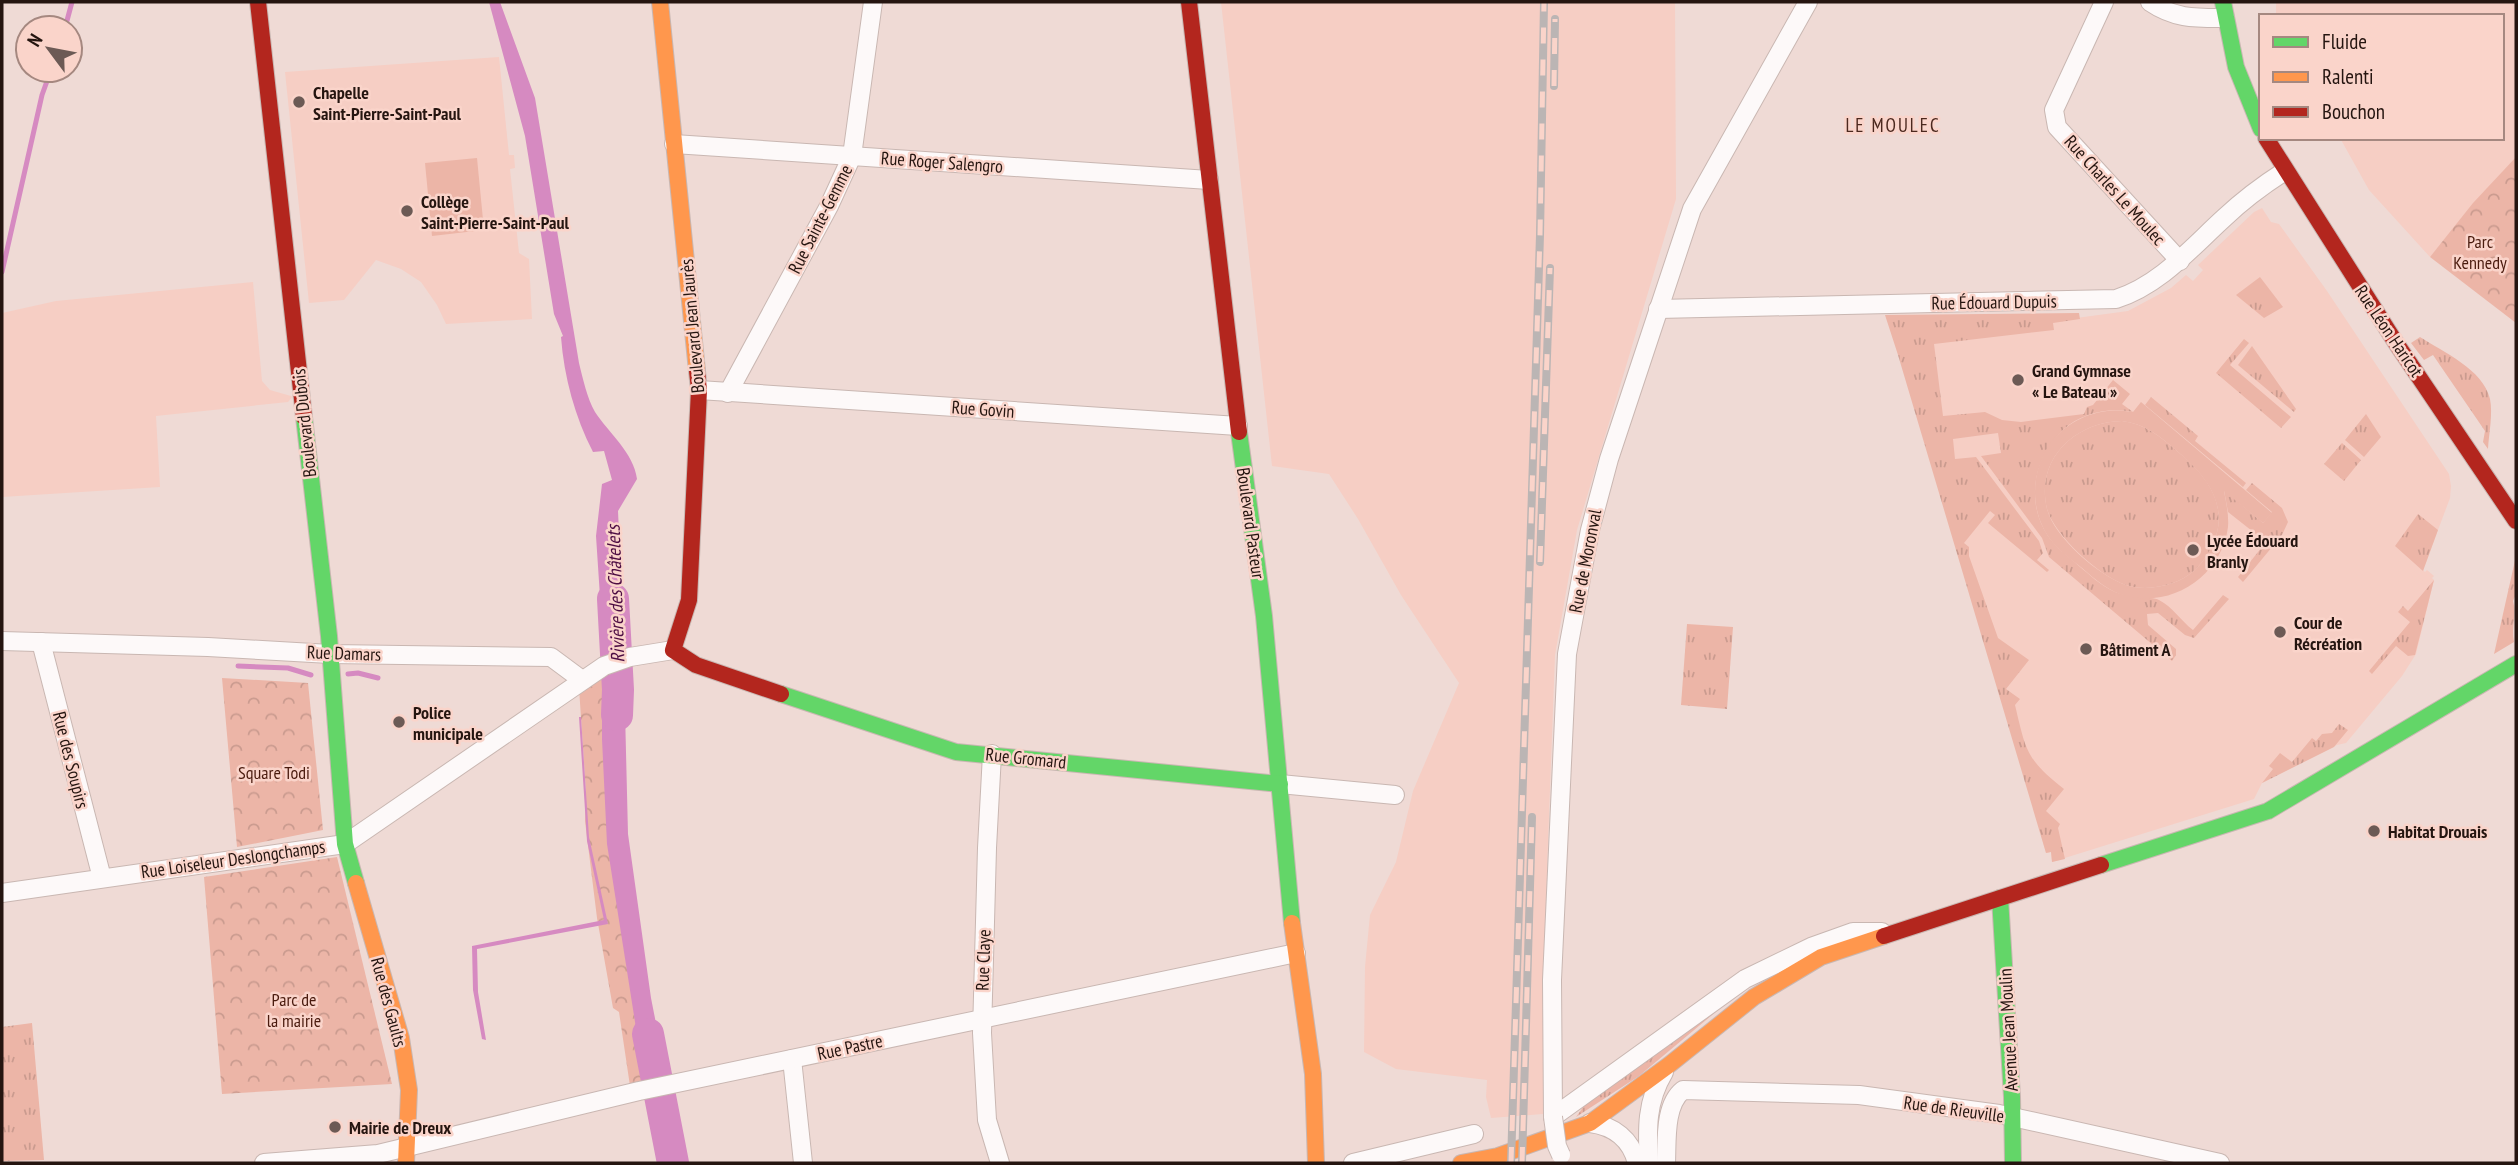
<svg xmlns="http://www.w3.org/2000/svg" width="2518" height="1165" font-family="'PT Sans Narrow',sans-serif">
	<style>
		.built { fill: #f6cec4 }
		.grass { fill: url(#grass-tufts) }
		.park { fill: url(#park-crowns) }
		.pitch { fill: #ecb5a7; fill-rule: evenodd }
		.water { fill: #d68ac1 }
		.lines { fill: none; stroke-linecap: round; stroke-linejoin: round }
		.stream { stroke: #d68ac1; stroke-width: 5 }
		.river { stroke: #d68ac1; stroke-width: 32 }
		.street-casing { stroke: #c9b7b2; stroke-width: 20 }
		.fast-casing { stroke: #c9b7b2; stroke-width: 18 }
		.slow-casing { stroke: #c9b7b2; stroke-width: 18 }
		.jam-casing { stroke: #c9b7b2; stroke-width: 18 }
		.street { stroke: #fdf9f9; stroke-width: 18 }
		.fast { stroke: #63d668; stroke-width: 16 }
		.slow { stroke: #ff974d; stroke-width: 16 }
		.jam { stroke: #b3261e; stroke-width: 16 }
		.rail-casing { stroke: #bbb5b4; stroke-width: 8 }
		.rail { stroke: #fad4ca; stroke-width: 5; stroke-dasharray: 16; stroke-linecap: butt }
		.street-bridge-casing { stroke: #c9b7b2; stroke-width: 20; stroke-linecap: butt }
		.street-bridge { stroke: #fdf9f9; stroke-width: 18 }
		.poi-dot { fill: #6c5a55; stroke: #fad4ca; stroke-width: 2.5 }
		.labels { text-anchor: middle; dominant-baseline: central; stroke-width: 5; stroke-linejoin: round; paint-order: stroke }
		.poi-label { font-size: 18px; font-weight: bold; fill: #251510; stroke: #fad4ca; text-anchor: start }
		.street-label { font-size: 18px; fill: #251510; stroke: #fad4ca }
		.park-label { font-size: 18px; fill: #4a1b0e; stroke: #fad4ca }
		.neighbourhood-label { font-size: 19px; letter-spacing: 2px; fill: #4b281e; stroke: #fad4ca }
		.water-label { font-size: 19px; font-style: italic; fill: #4d0d43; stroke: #fad4ca }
	</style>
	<defs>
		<pattern id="grass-tufts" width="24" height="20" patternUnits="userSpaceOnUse" patternTransform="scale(1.75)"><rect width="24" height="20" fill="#ecb5a7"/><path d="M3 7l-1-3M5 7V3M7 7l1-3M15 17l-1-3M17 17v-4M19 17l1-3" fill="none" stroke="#ca9b8f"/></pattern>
		<pattern id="park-crowns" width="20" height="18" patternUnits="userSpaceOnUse" patternTransform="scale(1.75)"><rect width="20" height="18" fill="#ecb5a7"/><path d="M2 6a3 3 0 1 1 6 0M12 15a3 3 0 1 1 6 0" fill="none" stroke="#ca9b8f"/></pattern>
	</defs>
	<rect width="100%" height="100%" fill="#efdad5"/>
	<g class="built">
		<path d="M1221,2H1675L1676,199L1577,530L1555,655L1547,870L1543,1114L1491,1118L1486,1097L1487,1080L1396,1069L1364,1052L1365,967L1370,915L1396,862L1413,791L1459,683L1401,595L1358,519L1329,474L1272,466Z"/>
		<path d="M2276,2H2516V157L2430,257L2369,190L2340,138H2502V16H2276Z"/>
		<path d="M499,57L509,155H514L515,168L510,169L519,253L529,259L532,319L446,324L437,305L421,282L401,269L376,260L344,300L309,303L285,72Z"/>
		<path d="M2262,208L2271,222L2279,224L2327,291L2449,474L2451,486L2450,498L2423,570L2425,572L2427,570L2434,576L2432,578L2434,580L2416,654L2402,676L2346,743L2337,745L2262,783L2254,799L2052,862L2051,852L2046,853L1911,352L1921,339L2128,311L2171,288L2186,275L2193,281L2203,270L2198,265L2254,212Z"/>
		<path d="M253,282L262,381L270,390L291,396L292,397L288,402L156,416L160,487L2,497V313L56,301Z"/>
	</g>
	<g class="grass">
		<path d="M2260,277L2283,307L2264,318L2236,295Z"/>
		<path d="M2079,313L2080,319L2053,323L2054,330L1934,344L1943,416L1985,412L2002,420L2021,422L2084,414L2087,407L2093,405L2113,380L2130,394L2122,404L2133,412C2109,407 2081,413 2063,430C2034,457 2025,502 2048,536C2056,548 2068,556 2079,566C2090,575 2100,585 2113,591C2127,598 2152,596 2159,600C2173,607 2180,620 2193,630L2223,595L2229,599L2194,638L2185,635L2158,613L2147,614L2148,625L2176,649V655L2172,661L2049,557L2042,538L1981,456L2001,453L1998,433L1953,439L1955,459L1976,457L2039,541L2043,553L2037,560L2049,570L2047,572L1988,523L1995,515L1990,511L1964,543L1969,547V556L1998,638L2029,660L2006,689L2020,699L2015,705C2026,751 2026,759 2064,789L2046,811L2060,824L2058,828L2065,859L2052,862L2051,852L2046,853L1898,355L1885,315Z"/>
		<path d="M2420,337C2443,352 2483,369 2490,399C2493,414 2489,433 2488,449L2483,442L2485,431L2433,355L2424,360L2411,343Z"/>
		<path d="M2244,339L2249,343L2230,365L2291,417L2281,428L2216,373Z"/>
		<path d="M2252,346L2296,409L2294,412L2238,365Z"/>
		<path d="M2151,397L2198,436L2195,441L2246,483L2243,487L2145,405Z"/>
		<path d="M2366,414L2381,437L2364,457L2345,440Z"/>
		<path d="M2122,421C2145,424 2160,436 2177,451C2209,477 2233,510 2209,552C2201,566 2188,578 2173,583C2158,588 2141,590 2126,585C2099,576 2055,536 2047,509C2035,459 2075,422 2122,421Z"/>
		<path d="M2342,443L2361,460L2344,481L2324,464Z"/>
		<path d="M2252,483L2282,508L2288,522L2282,535L2243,582L2238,577L2266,542L2228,512L2224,490L2263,523L2272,512L2246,490Z"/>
		<path d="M2418,514L2438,530L2423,571L2395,546Z"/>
		<path d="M2516,556V594L2513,601C2517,614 2511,627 2514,642L2494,654Z"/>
		<path d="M2434,580L2415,655L2408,656L2396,646L2372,674L2369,671L2410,622L2398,612L2403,606L2408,611Z"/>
		<path d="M1687,624L1733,627L1727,709L1681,705Z"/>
		<path d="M2339,724L2348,730L2334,747L2262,783L2273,769L2269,766L2280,753L2292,762L2312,738L2316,741L2322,734L2332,733Z"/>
		<path d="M1754,980L1639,1076L1576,1117L1584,1106Z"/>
		<path d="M32,1023L44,1160L2,1161V1027Z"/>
	</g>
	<g class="park">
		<path d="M2516,157V323L2430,257L2473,203Z"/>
		<path d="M613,668L610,801L652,1081L630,1086L619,1012L613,1008L597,918L585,821L586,792L579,688Z"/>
		<path d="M222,678L308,683L323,830L237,847Z"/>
		<path d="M337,857L392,1084L222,1094L204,877Z"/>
	</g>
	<g class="pitch">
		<path d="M477,158L484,230L432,236L425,163Z"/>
		<path d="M2141,402L2272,513L2263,523L2224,491C2226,502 2229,515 2228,527C2222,575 2173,608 2127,596C2109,592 2096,580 2082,568C2073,561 2062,553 2054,544C2029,515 2029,472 2052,441C2072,417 2102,406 2133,412ZM2122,421C2145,424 2160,436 2177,451C2209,478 2233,510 2209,552C2201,566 2188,578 2173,583C2158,588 2141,590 2126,585C2099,576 2054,537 2047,509C2035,459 2075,422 2122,421Z"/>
	</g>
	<g class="water">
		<path d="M489,2H500L535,98L579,363C583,379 587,398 595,412C608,432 634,453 637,479L618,511L624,642H603L596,536L602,484L612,480L604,451L593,452C575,417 564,377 561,337L563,336L554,314L525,136Z"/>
		<path d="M624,670L628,834L651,998L666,1074L644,1079L607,844L602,739V678Z"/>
		<path d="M579,717H581L589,837L608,924L477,949L478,992L486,1040L482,1039L473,990L472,946L604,920L587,841Z"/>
		<path d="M672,1102L682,1163H662L651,1107Z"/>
	</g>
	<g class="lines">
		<g class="stream">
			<path d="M65,28L72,2"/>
			<path d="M2,272L42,95L51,70"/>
			<path d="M238,666L288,668L311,675"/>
			<path d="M348,674L358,673L378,678"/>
		</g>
		<g class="river">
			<path d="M613,599L618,690L617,715"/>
			<path d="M648,1034L673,1163"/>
		</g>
		<g class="street-casing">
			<g id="street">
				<path d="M2104,2L2054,110L2057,127L2180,261"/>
				<path d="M2150,2C2175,19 2195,18 2225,18"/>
				<path d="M674,144L1209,180"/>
				<path d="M1658,309L2116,299C2160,285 2191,248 2224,218C2243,200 2263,185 2285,171"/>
				<path d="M699,390L1238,426"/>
				<path d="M728,393L829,206L852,156L873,2"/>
				<path d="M2,641L208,647L330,654L551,657L582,680"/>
				<path d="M41,642L102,878"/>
				<path d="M992,754L987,848L982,1033L987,1120L1000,1163"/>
				<path d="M1280,784L1395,795"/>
				<path d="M2,893L345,844L604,666L630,657L673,650"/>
				<path d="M792,1059L803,1163"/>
				<path d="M1553,1117L1552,980L1567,654L1590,530L1609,459L1692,209L1808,2"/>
				<path d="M1553,1117L1745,979L1811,947L1853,932H1882"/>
				<path d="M1590,1123C1614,1126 1631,1139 1637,1163"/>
				<path d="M264,1163L378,1154L639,1091L1296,953"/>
				<path d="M1353,1163L1474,1134"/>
				<path d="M1649,1163C1647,1130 1646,1102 1664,1072"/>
				<path d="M1666,1163C1667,1141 1664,1105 1683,1090L1859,1095L1999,1114L2220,1163"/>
			</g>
		</g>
		<g class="fast-casing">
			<g id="fast">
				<path d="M2223,2L2236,67L2261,129"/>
				<path d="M304,417L329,636L345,844L356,883"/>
				<path d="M1239,432L1264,616L1292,923"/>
				<path d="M781,694L956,752L1280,784"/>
				<path d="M2101,865L2268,811L2516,664"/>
				<path d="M2000,898L2012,1097L2013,1163"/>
			</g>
		</g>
		<g class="slow-casing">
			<g id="slow">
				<path d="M660,2L697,371"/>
				<path d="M356,883L401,1038L409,1090L406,1163"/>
				<path d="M1292,923L1313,1074L1316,1163"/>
				<path d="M1461,1163L1498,1156L1590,1123L1669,1065L1754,997L1821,957L1884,936"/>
			</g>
		</g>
		<g class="jam-casing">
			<g id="jam">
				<path d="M258,2L304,417"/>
				<path d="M1189,2L1239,432"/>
				<path d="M2266,138L2396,343L2516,521"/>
				<path d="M697,371L699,390L689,600L673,650L696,665L781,694"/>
				<path d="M1884,936L2101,865"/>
			</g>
		</g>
		<use href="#street" class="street"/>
		<use href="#fast" class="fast"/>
		<use href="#slow" class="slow"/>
		<use href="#jam" class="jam"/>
		<g class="rail-casing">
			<g id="rail">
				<path d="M1554,86L1555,19"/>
				<path d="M1540,562L1550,268"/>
				<path d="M1511,1163L1540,235L1544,2"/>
				<path d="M1522,1163L1532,817"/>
			</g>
		</g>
		<use href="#rail" class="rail"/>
		<g class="street-bridge-casing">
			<path id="street-bridge" d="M1553,1117L1557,1146L1561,1155"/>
		</g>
		<use href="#street-bridge" class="street-bridge"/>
	</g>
	<g class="poi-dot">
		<circle cx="299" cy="102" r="7"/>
		<circle cx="407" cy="211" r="7"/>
		<circle cx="2018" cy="380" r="7"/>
		<circle cx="2193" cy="550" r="7"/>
		<circle cx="2280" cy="632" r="7"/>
		<circle cx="2086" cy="649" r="7"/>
		<circle cx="399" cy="722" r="7"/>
		<circle cx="2374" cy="831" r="7"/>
		<circle cx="335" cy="1127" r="7"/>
	</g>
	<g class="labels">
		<g class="poi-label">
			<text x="313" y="92">Chapelle<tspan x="313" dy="21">Saint-Pierre-Saint-Paul</tspan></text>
			<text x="421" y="201">Collège<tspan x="421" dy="21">Saint-Pierre-Saint-Paul</tspan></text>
			<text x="2032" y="370">Grand Gymnase<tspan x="2032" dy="21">« Le Bateau »</tspan></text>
			<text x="2207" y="540">Lycée Édouard<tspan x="2207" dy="21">Branly</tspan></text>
			<text x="2294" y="622">Cour de<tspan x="2294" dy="21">Récréation</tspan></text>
			<text x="2100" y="649">Bâtiment A</text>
			<text x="413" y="712">Police<tspan x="413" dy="21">municipale</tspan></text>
			<text x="2388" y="831">Habitat Drouais</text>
			<text x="349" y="1127">Mairie de Dreux</text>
		</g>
		<g class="street-label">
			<text transform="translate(942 162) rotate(4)">Rue Roger Salengro</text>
			<text transform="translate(2115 190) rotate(48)">Rue Charles Le Moulec</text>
			<text transform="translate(820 219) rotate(-63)">Rue Sainte-Gemme</text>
			<text transform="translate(1994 302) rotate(-1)">Rue Édouard Dupuis</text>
			<text transform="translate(692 326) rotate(-95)">Boulevard Jean Jaurès</text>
			<text transform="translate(2389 331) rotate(56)">Rue Léon Haricot</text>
			<text transform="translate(983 409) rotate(4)">Rue Govin</text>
			<text transform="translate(304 423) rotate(-96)">Boulevard Dubois</text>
			<text transform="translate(1251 523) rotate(82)">Boulevard Pasteur</text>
			<text transform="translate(1585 561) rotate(-79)">Rue de Moronval</text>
			<text transform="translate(344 653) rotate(2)">Rue Damars</text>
			<text transform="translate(1026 758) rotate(6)">Rue Gromard</text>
			<text transform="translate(71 760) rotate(76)">Rue des Soupirs</text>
			<text transform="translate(233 859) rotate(-8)">Rue Loiseleur Deslongchamps</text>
			<text transform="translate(983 960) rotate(-88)">Rue Claye</text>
			<text transform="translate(389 1002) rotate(75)">Rue des Gaults</text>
			<text transform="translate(2008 1030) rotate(-93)">Avenue Jean Moulin</text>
			<text transform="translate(850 1047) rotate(-12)">Rue Pastre</text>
			<text transform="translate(1954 1109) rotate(8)">Rue de Rieuville</text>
		</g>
		<g class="park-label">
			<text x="2480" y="241">Parc<tspan x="2480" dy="21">Kennedy</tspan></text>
			<text x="274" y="772">Square Todi</text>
			<text x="294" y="999">Parc de<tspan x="294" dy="21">la mairie</tspan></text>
		</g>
		<g class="neighbourhood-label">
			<text x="1893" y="125">LE MOULEC</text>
		</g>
		<g class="water-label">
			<text transform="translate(615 594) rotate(-92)">Rivière des Châtelets</text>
		</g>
	</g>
	<rect width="2518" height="1165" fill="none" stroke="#251510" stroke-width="7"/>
	<rect x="2259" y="14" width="245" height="126" fill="#fad4ca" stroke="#a58880" stroke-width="2"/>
	<rect x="2273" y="37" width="35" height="10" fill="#63d668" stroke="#a58880" stroke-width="2"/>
	<text x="2322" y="49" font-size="21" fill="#251510">Fluide</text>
	<rect x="2273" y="72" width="35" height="10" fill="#ff974d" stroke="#a58880" stroke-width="2"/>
	<text x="2322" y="84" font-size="21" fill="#251510">Ralenti</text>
	<rect x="2273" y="107" width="35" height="10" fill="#b3261e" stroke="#a58880" stroke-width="2"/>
	<text x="2322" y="119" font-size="21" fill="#251510">Bouchon</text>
	<g transform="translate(49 49) rotate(302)"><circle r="33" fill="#fad4ca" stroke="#a58880" stroke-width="2"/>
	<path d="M0-5L12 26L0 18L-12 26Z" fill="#6c5a55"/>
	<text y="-10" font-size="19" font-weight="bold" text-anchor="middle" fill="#251510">N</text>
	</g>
</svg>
